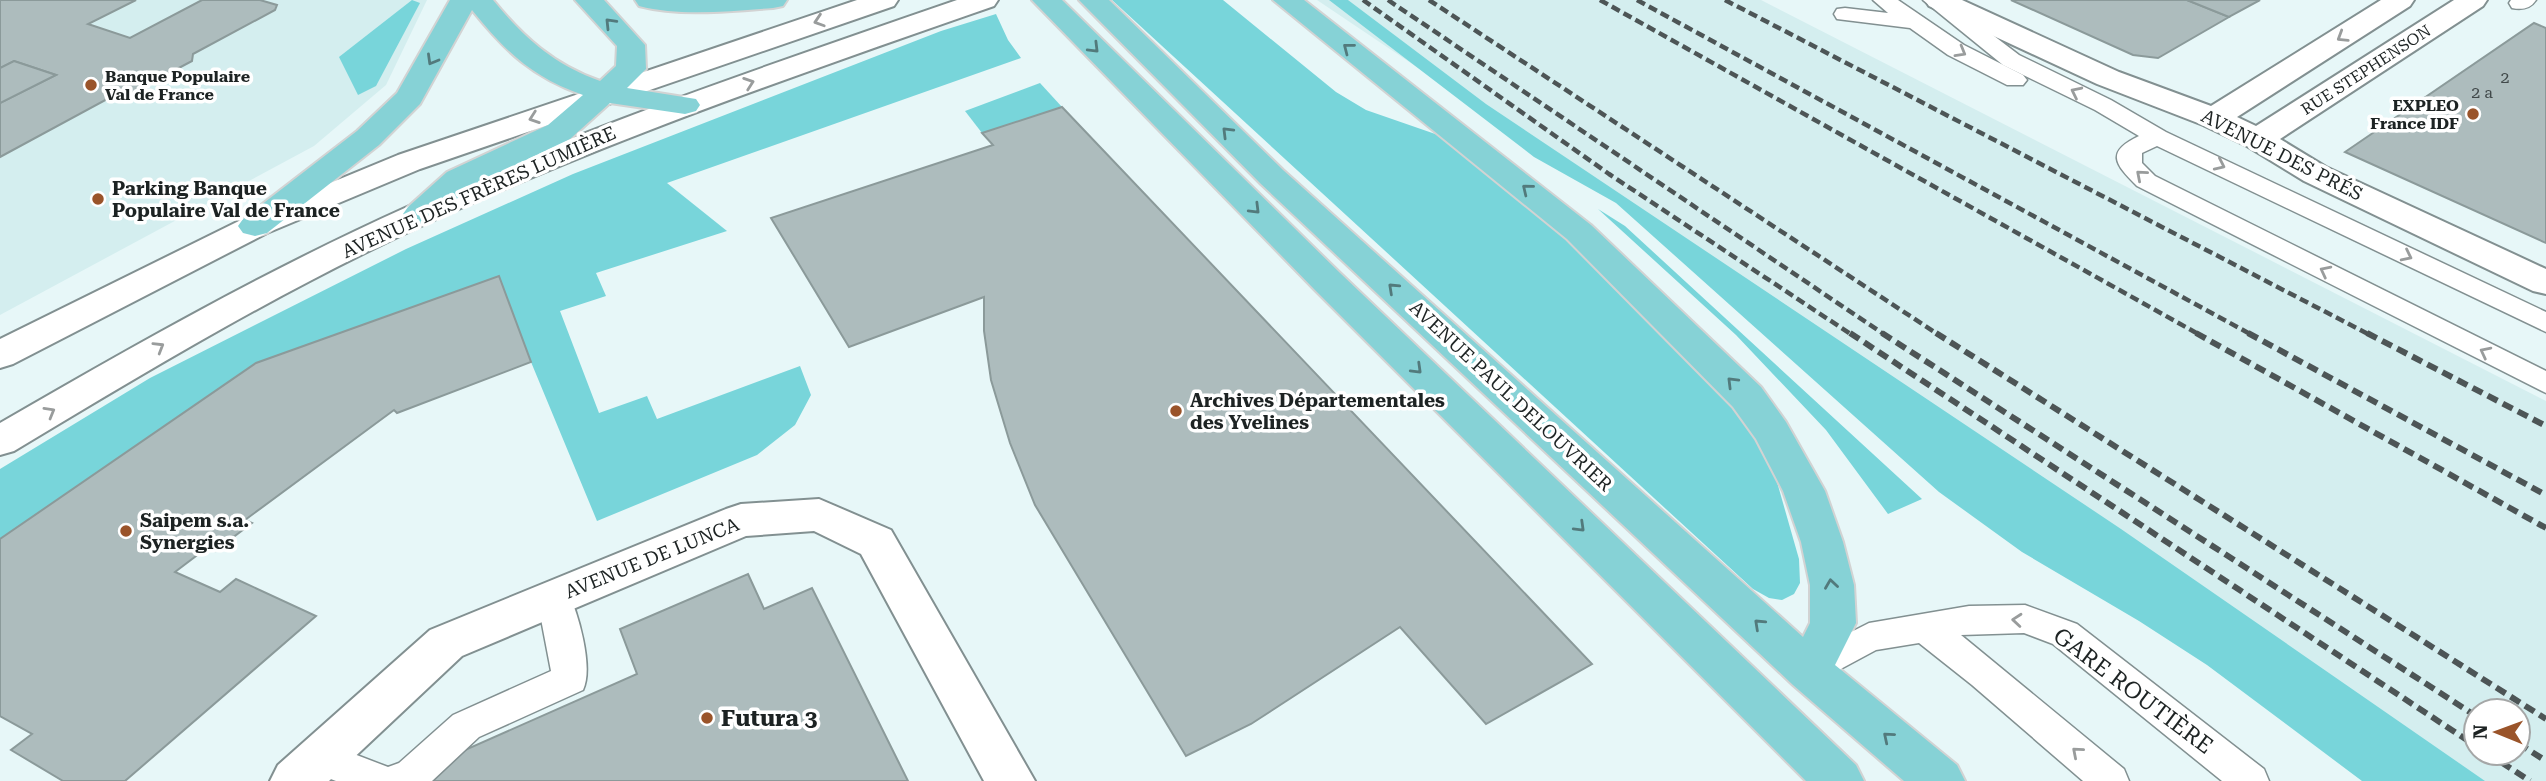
<svg xmlns="http://www.w3.org/2000/svg" width="2546" height="781" font-family="'Roboto Serif',serif">
	<style>
		.built { fill: #d4eeef; fill-rule: evenodd }
		.green { fill: #78d5da }
		.building { fill: #adbcbd; stroke: #8b9a9a; stroke-width: 2 }
		.lines { fill: none; stroke-linecap: round; stroke-linejoin: round }
		.lane-casing { stroke: #829091; stroke-width: 3 }
		.street-casing { stroke: #829091; stroke-width: 4 }
		.secondary-casing { stroke: #829091; stroke-width: 4 }
		.primary-casing { stroke: #d2d3d3; stroke-width: 4 }
		.lane { fill: #fff; fill-rule: evenodd }
		.street { fill: #fff; fill-rule: evenodd }
		.secondary { fill: #fff; fill-rule: evenodd }
		.primary { fill: #86d2d6; fill-rule: evenodd }
		.rail-far1 { stroke: #4d5556; stroke-width: 4.5; stroke-dasharray: 9 4.5; stroke-linecap: butt }
		.rail { stroke: #4d5556; stroke-width: 6; stroke-dasharray: 11 6; stroke-linecap: butt }
		.oneway { stroke: #999c9c }
		.oneway2 { stroke: #527a7c }
		.poi-dot { fill: #9a542a; stroke: #fff; stroke-width: 2.5 }
		.labels { text-anchor: middle; dominant-baseline: central; stroke-width: 7; stroke-linejoin: round; paint-order: stroke }
		.far-street-label { font-size: 16px; fill: #1d2323; stroke: #fff }
		.far-poi-label { font-size: 16px; font-weight: bold; fill: #1d2323; stroke: #fff; text-anchor: start }
		.number-label { font-size: 16px; fill: #41494a }
		.street-label { font-size: 19px; fill: #1d2323; stroke: #fff }
		.poi-label { font-size: 19px; font-weight: bold; fill: #1d2323; stroke: #fff; text-anchor: start }
		.near-street-label { font-size: 23px; fill: #1d2323; stroke: #fff }
		.near-poi-label { font-size: 23px; font-weight: bold; fill: #1d2323; stroke: #fff; text-anchor: start }
	</style>
	<rect width="100%" height="100%" fill="#e7f7f8"/>
	<g class="built">
		<path d="M0,0H427L386,85L314,146L0,315Z"/>
		<path d="M1317,0H1761L2546,401V781H2479ZM2476,711H2518V753H2476Z"/>
	</g>
	<g class="green">
		<path d="M412,0L420,3L376,86L358,95L339,57Z"/>
		<path d="M1112,0H1223L1336,92L1366,110L1441,136L1503,184L1563,237L1713,384L1751,432L1777,482L1799,559L1800,583L1794,594L1782,600L1769,598L1753,589Z"/>
		<path d="M1329,0H1348L1486,104L2121,529L2485,781H2362L2207,665L2139,621L2022,552L1939,492L1616,203L1534,157Z"/>
		<path d="M996,14L1008,40L1021,58L667,183L727,231L596,273L606,296L560,311L599,413L647,396L657,419L800,366L811,395L795,425L757,455L597,521L531,362L499,276L256,363L0,539V469L150,378L406,249L573,174L941,31Z"/>
		<path d="M1040,83L1062,107L982,133L965,111Z"/>
		<path d="M1598,209L1625,226L1922,499L1888,514L1826,430L1736,335Z"/>
	</g>
	<g class="building">
		<path d="M0,0H136L88,24L130,38L202,0H260L277,5L275,10L193,54L192,61L126,96L109,98L0,157V103L56,75L14,61L0,68Z"/>
		<path d="M2011,0H2187L2229,17L2158,58L2133,55Z"/>
		<path d="M2187,0H2260L2229,17Z"/>
		<path d="M2534,23L2546,28V243L2345,152Z"/>
		<path d="M14,61L56,75L0,103V68Z"/>
		<path d="M1062,107L1592,664L1486,724L1400,627L1251,724L1186,756L1035,505L1010,443L991,380L984,331V297L849,347L771,218L993,145L982,133Z"/>
		<path d="M499,276L531,362L397,413L394,410L245,520L252,523L215,551L208,547L175,572L220,592L236,579L316,616L125,781H63L11,750L32,734L0,716V539L256,363Z"/>
		<path d="M748,574L764,609L812,588L908,781H418L440,761L637,674L620,629Z"/>
	</g>
	<g class="lines">
		<g class="lane-casing">
			<g id="lane">
				<path d="M1873,0H1898L1964,45L2023,75L2027,80L2023,85H2007L1948,55L1910,28L1845,20L1837,19L1834,14L1837,9L1845,8L1888,13Z"/>
				<path d="M1923,0H1947L2019,55L2111,100L2166,132L2546,312V332L2157,146L2142,153V163L2155,176L2546,371V393L2137,186C2115,164 2105,152 2139,136L2095,110L2003,65Z"/>
				<path d="M2511,0H2536C2530,9 2522,10 2512,8L2509,3Z"/>
				<path d="M554,584L566,588C578,611 594,667 583,690L479,737L432,781H336L307,770L301,758L307,746L320,741L388,767L399,763L453,715L551,671L537,598L542,588Z"/>
				<path d="M2025,605L2077,624L2264,769L2269,781H2222L2053,644L2024,633L1961,635L2124,769L2129,781H2083L1972,685L1919,643L1876,650L1809,686L1796,682L1791,671L1796,660L1869,623L1969,606Z"/>
			</g>
		</g>
		<g class="street-casing">
			<g id="street">
				<path d="M1925,0H1962L2119,72L2211,106L2381,0H2414L2410,6L2237,117L2256,126L2454,0H2487L2483,6L2280,139L2326,167L2546,269V294L2533,291L2304,181L2247,146L2203,125L2097,84L1929,6Z"/>
				<path d="M819,499L891,530L1035,781H984L861,554L814,531L746,536L462,656L329,781H270L278,765L430,630L726,509L741,504Z"/>
			</g>
		</g>
		<g class="secondary-casing">
			<g id="secondary">
				<path d="M857,0H898L894,6L420,169L267,233L13,364L0,368V339L243,219L398,155Z"/>
				<path d="M957,0H998L994,6C805,72 614,138 432,221C287,287 150,369 14,451L0,455V423C133,346 267,270 407,207C586,127 772,64 957,0Z"/>
			</g>
		</g>
		<g class="primary-casing">
			<g id="primary">
				<path d="M450,0H493C523,37 554,65 600,81L616,66L617,46L575,0H604L645,45L646,69L627,88L696,99L700,105L696,111L685,114L610,103L570,139L471,186L432,221L420,224L408,221L403,214L408,207L447,172L548,125L583,95C532,77 506,52 472,10L420,104L379,145L267,233L255,236L243,233L238,226L243,219L357,131L397,93Z"/>
				<path d="M635,0H787L783,6L773,8C729,11 682,17 639,6Z"/>
				<path d="M1032,0H1062L1340,273L1856,765L1864,781H1806L1314,289Z"/>
				<path d="M1079,0H1109L1283,170L1803,637L1810,623V585L1801,542L1783,491L1756,439L1733,407L1567,239L1273,0H1304L1591,225L1761,387L1786,422L1825,491L1843,542L1854,585L1856,623L1835,665L1957,765L1965,781H1904L1793,685L1261,184Z"/>
			</g>
		</g>
		<use href="#lane" class="lane"/>
		<use href="#street" class="street"/>
		<use href="#secondary" class="secondary"/>
		<use href="#primary" class="primary"/>
		<g class="rail-far1">
			<path d="M1363,0L1609,174L1852,335"/>
			<path d="M1388,0L1885,335"/>
			<path d="M1429,0L1939,335"/>
			<path d="M1600,0L2200,335"/>
			<path d="M1637,0L2252,335"/>
			<path d="M1725,0L2370,335"/>
		</g>
		<g class="rail">
			<path d="M1850,333L2476,746"/>
			<path d="M1882,333L2476,716"/>
			<path d="M1936,333L2546,719"/>
			<path d="M2196,333L2546,528"/>
			<path d="M2248,333L2546,495"/>
			<path d="M2367,333L2546,426"/>
			<path d="M2518,743L2546,761"/>
			<path d="M2487,753L2530,781"/>
		</g>
	</g>
	<defs><path id="oneway-chevron" d="M-2-3.5L2.5 0L-2 3.5" fill="none" stroke-width="1.6" stroke-linecap="round" stroke-linejoin="round" transform="scale(1.75)"/></defs>
	<g class="oneway">
		<use href="#oneway-chevron" transform="translate(819 21) rotate(162)"/>
		<use href="#oneway-chevron" transform="translate(2342 37) rotate(148)"/>
		<use href="#oneway-chevron" transform="translate(1961 52) rotate(30)"/>
		<use href="#oneway-chevron" transform="translate(749 83) rotate(-19)"/>
		<use href="#oneway-chevron" transform="translate(2076 92) rotate(-154)"/>
		<use href="#oneway-chevron" transform="translate(534 118) rotate(161)"/>
		<use href="#oneway-chevron" transform="translate(2220 165) rotate(25)"/>
		<use href="#oneway-chevron" transform="translate(2141 175) rotate(-139)"/>
		<use href="#oneway-chevron" transform="translate(2407 256) rotate(26)"/>
		<use href="#oneway-chevron" transform="translate(2325 271) rotate(-153)"/>
		<use href="#oneway-chevron" transform="translate(159 347) rotate(-31)"/>
		<use href="#oneway-chevron" transform="translate(2485 352) rotate(-153)"/>
		<use href="#oneway-chevron" transform="translate(50 412) rotate(-30)"/>
		<use href="#oneway-chevron" transform="translate(2017 620) rotate(-175)"/>
		<use href="#oneway-chevron" transform="translate(2077 752) rotate(-139)"/>
	</g>
	<g class="oneway2">
		<use href="#oneway-chevron" transform="translate(610 23) rotate(-134)"/>
		<use href="#oneway-chevron" transform="translate(1094 48) rotate(45)"/>
		<use href="#oneway-chevron" transform="translate(1348 48) rotate(-142)"/>
		<use href="#oneway-chevron" transform="translate(432 60) rotate(120)"/>
		<use href="#oneway-chevron" transform="translate(1227 132) rotate(-135)"/>
		<use href="#oneway-chevron" transform="translate(1527 189) rotate(-141)"/>
		<use href="#oneway-chevron" transform="translate(1255 209) rotate(45)"/>
		<use href="#oneway-chevron" transform="translate(1393 288) rotate(-137)"/>
		<use href="#oneway-chevron" transform="translate(1417 369) rotate(44)"/>
		<use href="#oneway-chevron" transform="translate(1732 382) rotate(-135)"/>
		<use href="#oneway-chevron" transform="translate(1580 527) rotate(44)"/>
		<use href="#oneway-chevron" transform="translate(1831 584) rotate(-98)"/>
		<use href="#oneway-chevron" transform="translate(1759 624) rotate(-137)"/>
		<use href="#oneway-chevron" transform="translate(1888 737) rotate(-140)"/>
	</g>
	<g class="poi-dot">
		<circle cx="91" cy="85" r="7"/>
		<circle cx="2473" cy="114" r="7"/>
		<circle cx="98" cy="199" r="7"/>
		<circle cx="1176" cy="411" r="7"/>
		<circle cx="126" cy="531" r="7"/>
		<circle cx="707" cy="718" r="7"/>
	</g>
	<g class="labels">
		<g class="far-street-label">
			<text transform="translate(2366 70) rotate(-33)">RUE STEPHENSON</text>
		</g>
		<g class="far-poi-label">
			<text x="105" y="76">Banque Populaire<tspan x="105" dy="18">Val de France</tspan></text>
			<text x="2459" y="105" text-anchor="end">EXPLEO<tspan x="2459" dy="18">France IDF</tspan></text>
		</g>
		<g class="number-label">
			<text x="2505" y="77">2</text>
			<text x="2482" y="92">2 a</text>
		</g>
		<g class="street-label">
			<text transform="translate(2282 155) rotate(27)">AVENUE DES PRÉS</text>
			<text transform="translate(479 192) rotate(-24)">AVENUE DES FRÈRES LUMIÈRE</text>
			<text transform="translate(1511 396) rotate(43)">AVENUE PAUL DELOUVRIER</text>
			<text transform="translate(652 558) rotate(-22)">AVENUE DE LUNCA</text>
		</g>
		<g class="poi-label">
			<text x="112" y="188">Parking Banque<tspan x="112" dy="22">Populaire Val de France</tspan></text>
			<text x="1190" y="400">Archives Départementales<tspan x="1190" dy="22">des Yvelines</tspan></text>
			<text x="140" y="520">Saipem s.a.<tspan x="140" dy="22">Synergies</tspan></text>
		</g>
		<g class="near-street-label">
			<text transform="translate(2133 691) rotate(37)">GARE ROUTIÈRE</text>
		</g>
		<g class="near-poi-label">
			<text x="721" y="718">Futura 3</text>
		</g>
	</g>
	<g transform="translate(2497 732) rotate(271)"><circle r="33" fill="#ffffff" stroke="#a5a7a7" stroke-width="2"/>
	<path d="M0-5L12 26L0 18L-12 26Z" fill="#9a542a"/>
	<text y="-10" font-size="19" font-weight="bold" text-anchor="middle" fill="#1d2323">N</text>
	</g>
</svg>
